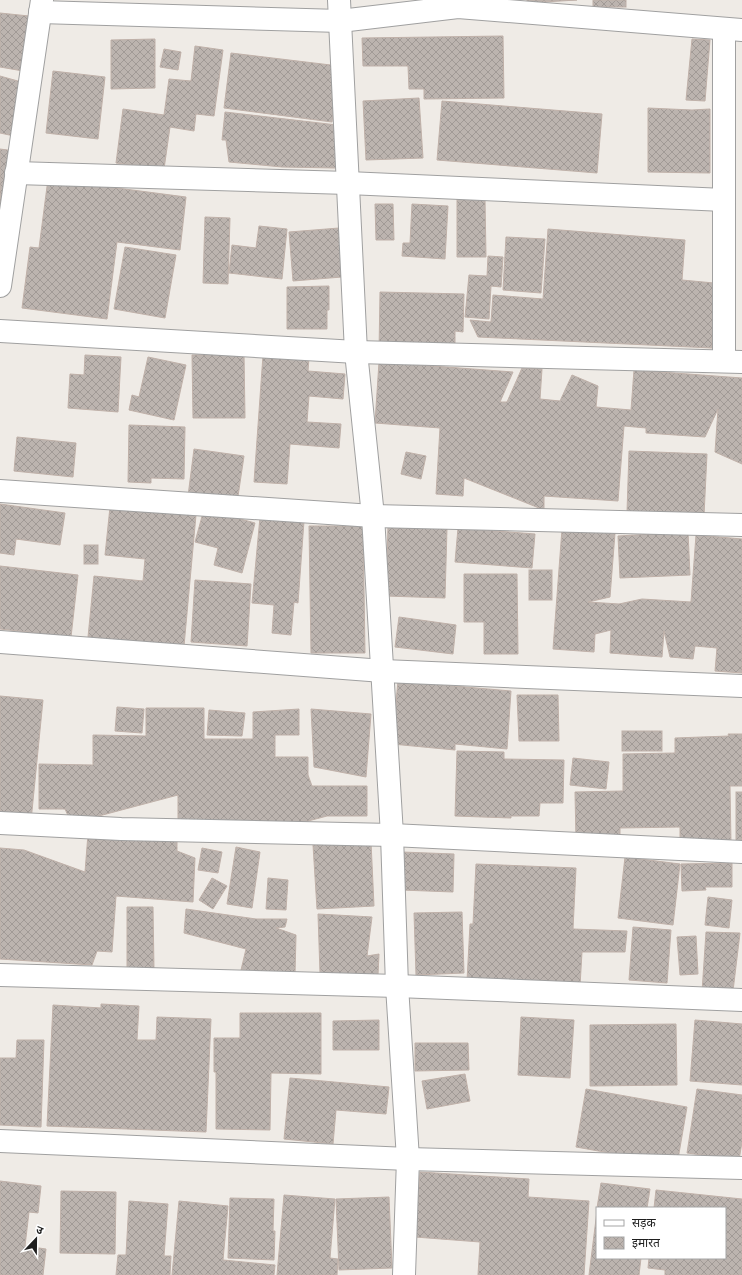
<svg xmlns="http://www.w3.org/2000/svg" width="742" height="1275" font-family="'Golos Text','Noto Sans Devanagari',sans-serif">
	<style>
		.building { fill: url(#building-cross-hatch); stroke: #c0b1a9 }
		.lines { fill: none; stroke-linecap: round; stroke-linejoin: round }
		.minor-casing { stroke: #a0a0a0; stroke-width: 24 }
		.minor { stroke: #fff; stroke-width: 22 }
	</style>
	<defs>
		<pattern id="building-cross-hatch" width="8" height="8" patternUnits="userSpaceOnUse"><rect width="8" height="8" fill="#bcb4af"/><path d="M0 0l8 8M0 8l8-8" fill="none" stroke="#a19a96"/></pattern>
	</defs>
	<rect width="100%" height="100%" fill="#efebe6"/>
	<g class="building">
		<path d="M527,0H577L527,3Z"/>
		<rect x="593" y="0" width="33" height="7"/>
		<path d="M0,13L29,16L23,71L0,67Z"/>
		<path d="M503,36L504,98L424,99V89H409L408,66H363L362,38Z"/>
		<path d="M155,39V88L111,89V40Z"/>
		<path d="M692,39L710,40L705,101L686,100Z"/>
		<path d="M195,46L223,50L214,116L196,114L194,131L170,127L164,169L116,163L123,109L164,115L169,79L191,81Z"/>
		<path d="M164,49L181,52L178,70L160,67Z"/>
		<path d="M231,53L339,66L332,122L224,108Z"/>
		<path d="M53,71L105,77L98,139L46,133Z"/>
		<path d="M0,76L25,83L14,136L0,133Z"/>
		<path d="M419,98L423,158L366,160L363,101Z"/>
		<path d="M442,101L602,114L597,173L437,160Z"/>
		<path d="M648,108L692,110L710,109V173L648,172Z"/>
		<path d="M225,112L337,125L336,168L282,167L229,162L226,140H222Z"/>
		<path d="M0,149L15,151L0,236Z"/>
		<path d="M48,179L186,197L180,250L117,242L107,319L22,308L30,247L39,248Z"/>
		<path d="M457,199H485L486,257H457Z"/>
		<path d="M375,204H393L394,240H376Z"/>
		<path d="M412,204L448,206L445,259L402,256L403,243H410Z"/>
		<path d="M205,217L230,218L228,284L203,283Z"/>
		<path d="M259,226L287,229L282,279L229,273L232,245L256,248Z"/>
		<path d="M339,228L342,277L293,281L289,232Z"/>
		<path d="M548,229L685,240L682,280L714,283L712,348L478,337L470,320L491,322L493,295L543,299Z"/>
		<path d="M506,237L545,239L541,293L503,290Z"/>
		<path d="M125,247L176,255L165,318L114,309Z"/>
		<path d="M488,256L503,257L501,287L491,286L489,319L465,317L469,275L487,276Z"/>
		<path d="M329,286V310H327V329H287V287Z"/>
		<path d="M380,292L464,294L463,332L455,331V354L379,352Z"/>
		<path d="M244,354L245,418H193L192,355Z"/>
		<path d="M85,355L121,357L118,412L68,408L70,374L84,375Z"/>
		<path d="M263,355L309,358L308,371L345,374L343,399L309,396L307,422L341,424L339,448L290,444L287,484L254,482Z"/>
		<path d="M148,357L186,365L174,420L129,410L132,395L139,397Z"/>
		<path d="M379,362L513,372L500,402H507L522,368L542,369L540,399L560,401L572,375L598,386L596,407L631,410L634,370L742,378V464L715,452L718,409L705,437L646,433V428L624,426L618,501L544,496V510L464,478L463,496L436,494L440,428L375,423Z"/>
		<path d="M129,425L185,427L184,479L151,478V483L128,482Z"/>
		<path d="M17,437L76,443L73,477L14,471Z"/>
		<path d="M194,449L244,456L237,503L188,496Z"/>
		<path d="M629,451L707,454L704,516L627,512Z"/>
		<path d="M406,452L426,456L421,479L401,474Z"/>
		<path d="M0,504L65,513L60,545L16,539L14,555L0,553Z"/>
		<path d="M110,507L196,515L184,646L88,637L94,576L143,581L145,559L105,555Z"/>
		<path d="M204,509L255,523L242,573L214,565L218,548L195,542Z"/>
		<path d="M260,517L304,521L298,603L294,602L291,635L272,633L274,605L252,603Z"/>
		<path d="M309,526H363L365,653H311Z"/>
		<path d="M388,526L447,528L445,598L386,596Z"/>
		<path d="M458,528L535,534L532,568L455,562Z"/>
		<path d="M562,529L615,533L610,597L588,602L619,604L642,599L691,602L696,535L742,539V673L715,671L717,648L695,646L693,659L670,657L664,631L662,657L610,653L611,630L595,634L594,652L553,649Z"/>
		<path d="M688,532L690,575L620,578L618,536Z"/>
		<rect x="84" y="545" width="14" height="19"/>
		<path d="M0,566L78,575L71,637L0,629Z"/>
		<rect x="529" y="570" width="23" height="30"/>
		<path d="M464,574H517L518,654H484V622H464Z"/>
		<path d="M195,580L251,584L247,646L191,642Z"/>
		<path d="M399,617L456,625L453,654L395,647Z"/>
		<path d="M398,681L511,691L507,749L455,744V750L392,744Z"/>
		<path d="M517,695H558L559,741H519Z"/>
		<path d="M0,696L43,700L31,821L0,818Z"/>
		<path d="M117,707L144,709L142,733L115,731Z"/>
		<path d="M146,708H204V739H253V712L299,709V735H275V757H308V775L312,786H367V816H327L278,829L178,827V795L95,817L70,820L65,809H39V764L93,765V735L146,736Z"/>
		<path d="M311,709L371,714L366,777L314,767Z"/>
		<path d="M209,710L245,713L242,736L207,735Z"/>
		<rect x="622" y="731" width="40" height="20"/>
		<path d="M728,734H742V786H730L731,844L680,845V827L620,828V840L576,841L575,792L623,791V754L675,753V738L729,736Z"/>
		<path d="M457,751L504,752V759L564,760L563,803H540L539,816H511V818L455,816Z"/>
		<path d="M573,758L609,762L606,789L570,785Z"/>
		<rect x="736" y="792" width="6" height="55"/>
		<path d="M88,834L177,838V851L195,858L193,902L116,896L112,952L97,951L92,965L0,959V848L24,850L85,872Z"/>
		<path d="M371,842L374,906L317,909L313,845Z"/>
		<path d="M236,847L260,852L252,908L227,904Z"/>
		<path d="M202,848L222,852L218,873L198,870Z"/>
		<path d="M402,852L454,854L453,892L401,890Z"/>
		<path d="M625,857L680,864L673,925L618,918Z"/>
		<path d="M732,863V887H705L706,890L682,891L681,864Z"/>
		<path d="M476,864L576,868L573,929L627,931L625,952H582L580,986L467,981L470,924H473Z"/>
		<path d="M212,878L227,886L213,909L199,900Z"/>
		<path d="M268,878L288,880L286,910L266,909Z"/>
		<path d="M708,897L732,900L729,928L705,925Z"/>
		<path d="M127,907H153L154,970H127Z"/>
		<path d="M186,909L256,919H287L285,927L276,928L296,935L295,974L241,970L246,949L184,933Z"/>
		<path d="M462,912L464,973L416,975L414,913Z"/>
		<path d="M318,914L372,917L367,956L379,954L378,975L320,973Z"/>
		<path d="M633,927L671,930L667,983L629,980Z"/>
		<path d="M706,932L740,933L733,991L702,992Z"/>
		<path d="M696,936L698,974L680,975L677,937Z"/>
		<path d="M101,1004L139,1006L137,1040H156L157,1017L211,1019L206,1132L47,1126L53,1005L101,1008Z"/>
		<path d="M240,1013H321V1074L271,1073L270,1130L216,1129V1072H214V1038H240Z"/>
		<path d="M521,1017L574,1020L570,1078L518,1075Z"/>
		<path d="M379,1020V1050H333V1021Z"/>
		<path d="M695,1020L742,1024V1085L690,1081Z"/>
		<path d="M676,1024L677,1085L590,1086V1025Z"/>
		<path d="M17,1040H44L41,1127L0,1125V1058H16Z"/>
		<path d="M415,1043H468L469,1070L415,1071Z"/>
		<path d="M465,1074L470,1101L427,1109L422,1081Z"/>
		<path d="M290,1078L389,1087L386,1114L336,1110L333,1144L284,1139Z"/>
		<path d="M586,1089L687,1107L677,1165L576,1147Z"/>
		<path d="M697,1089L742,1095V1142L739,1160L687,1153Z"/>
		<path d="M420,1172L529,1179L528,1197L589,1201L584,1275H478L480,1242L415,1237Z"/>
		<path d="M0,1181L41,1186L38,1213L29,1212L25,1246L46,1249L43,1275H0Z"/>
		<path d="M601,1183L650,1189L647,1208H597Z"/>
		<path d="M656,1190L742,1199V1275H665V1270L648,1268L649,1258H725V1208H654Z"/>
		<path d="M61,1191L116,1192L115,1254L60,1253Z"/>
		<path d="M284,1195L335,1199L330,1258L338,1259L337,1275H277Z"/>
		<path d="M389,1197L392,1268L339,1270L336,1199Z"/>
		<path d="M230,1198L274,1199L273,1231H275L274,1260L228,1258Z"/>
		<path d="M129,1201L168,1204L164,1256H171L170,1275H116L118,1255H126Z"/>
		<path d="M179,1201L228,1206L223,1260L275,1265L274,1275H172Z"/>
		<path d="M597,1211V1258H641L639,1275H589Z"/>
	</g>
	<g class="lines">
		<g class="minor-casing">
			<g id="minor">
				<path d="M339,0L356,352L373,516L392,835L397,986L408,1159L404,1275"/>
				<path d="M40,12L340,21L458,7L742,30"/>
				<path d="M724,29V360"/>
				<path d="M16,173L348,183L724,200"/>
				<path d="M0,286L42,0"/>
				<path d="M0,331L356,352L742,362"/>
				<path d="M0,491L373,516L742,525"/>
				<path d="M0,642L383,671L742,686"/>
				<path d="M0,823L121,829L392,835L742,852"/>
				<path d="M0,975L397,986L742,1000"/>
				<path d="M0,1141L408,1159L742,1168"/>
			</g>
		</g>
		<use href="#minor" class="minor"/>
	</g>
	<rect x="596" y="1207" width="130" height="52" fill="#ffffff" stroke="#a5a5a5"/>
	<rect x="604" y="1220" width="20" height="6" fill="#ffffff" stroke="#a5a5a5"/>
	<text x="632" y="1227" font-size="12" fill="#1f1f1f">सड़क</text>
	<rect x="604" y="1237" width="20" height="12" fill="url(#building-cross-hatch)" stroke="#a5a5a5"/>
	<text x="632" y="1247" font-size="12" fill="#1f1f1f">इमारत</text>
	<g transform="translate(36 1239) rotate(22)" stroke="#ffffff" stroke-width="3" paint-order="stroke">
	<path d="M0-3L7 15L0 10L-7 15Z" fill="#1f1f1f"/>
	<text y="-6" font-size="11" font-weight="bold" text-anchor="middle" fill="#1f1f1f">उ</text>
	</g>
</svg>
